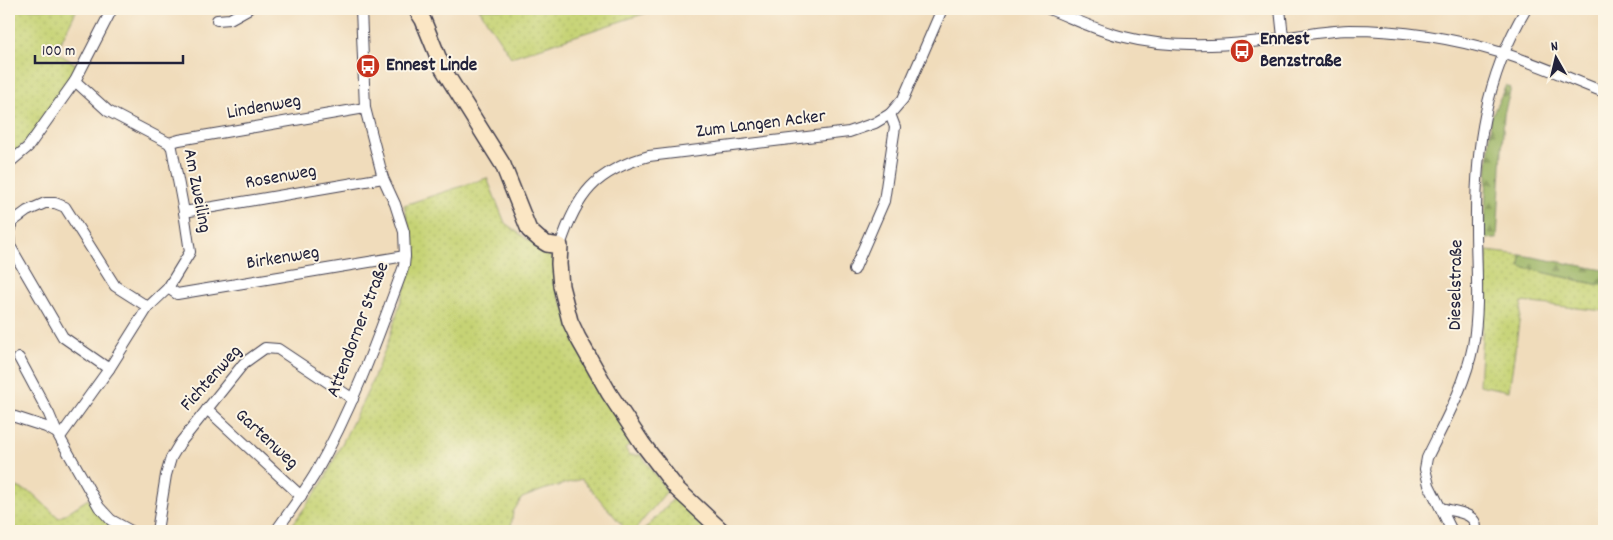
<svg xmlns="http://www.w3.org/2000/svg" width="1613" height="540" font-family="Dekko,sans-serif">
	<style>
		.grass { fill: url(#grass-dots); stroke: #747a58 }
		.forest { fill: url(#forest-firs); stroke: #5f6c50 }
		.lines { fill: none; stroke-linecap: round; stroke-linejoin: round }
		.street-casing { stroke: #413e4e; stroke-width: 12 }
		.secondary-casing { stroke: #413e4e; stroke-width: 18 }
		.street { stroke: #fff; stroke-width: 10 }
		.secondary { stroke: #fbe6c4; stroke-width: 15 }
		.labels { text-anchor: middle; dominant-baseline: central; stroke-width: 4; stroke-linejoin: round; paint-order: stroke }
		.poi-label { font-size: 19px; font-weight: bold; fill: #22223b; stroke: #fcf5e5; text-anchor: start }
		.street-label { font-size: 19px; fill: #22223b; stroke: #fcf5e5 }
	</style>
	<defs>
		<pattern id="grass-dots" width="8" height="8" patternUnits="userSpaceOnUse" patternTransform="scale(1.25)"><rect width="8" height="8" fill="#c6d375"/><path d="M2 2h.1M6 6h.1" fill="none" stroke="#aab566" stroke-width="1.8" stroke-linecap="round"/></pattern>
		<pattern id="forest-firs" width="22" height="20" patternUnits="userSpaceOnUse" patternTransform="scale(1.25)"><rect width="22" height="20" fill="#9cb566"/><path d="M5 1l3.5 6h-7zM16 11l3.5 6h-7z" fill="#7f9355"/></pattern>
	</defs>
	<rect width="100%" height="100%" fill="#fcf5e5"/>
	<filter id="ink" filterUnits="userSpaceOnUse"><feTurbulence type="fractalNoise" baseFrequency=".02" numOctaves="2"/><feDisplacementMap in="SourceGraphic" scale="10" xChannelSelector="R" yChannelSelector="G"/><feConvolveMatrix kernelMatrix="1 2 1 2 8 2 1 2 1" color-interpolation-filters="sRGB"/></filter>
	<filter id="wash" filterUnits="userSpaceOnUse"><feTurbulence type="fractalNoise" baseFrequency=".0096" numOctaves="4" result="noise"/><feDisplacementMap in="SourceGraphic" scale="20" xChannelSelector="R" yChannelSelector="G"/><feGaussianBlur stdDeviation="1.12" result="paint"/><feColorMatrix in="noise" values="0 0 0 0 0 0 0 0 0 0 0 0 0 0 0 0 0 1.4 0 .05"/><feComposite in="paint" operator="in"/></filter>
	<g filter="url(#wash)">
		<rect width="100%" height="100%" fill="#f0dcbb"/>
		<g class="grass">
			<path d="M9,9H77L56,52L79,66L40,127L9,158Z"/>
			<path d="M479,9H658L511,57Z"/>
			<path d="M487,178L505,223L528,240L543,246L554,261L558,295L633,442L625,448L629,455H641L667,491L634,531H627L582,479L543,490L522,498L513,512L511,527L513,531H288L323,482L369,389L388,342L410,271L413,252L410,230L404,205Z"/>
			<path d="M1487,251L1521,255L1520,267L1604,286V311L1522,302L1509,391L1479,385Z"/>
			<path d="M9,484L32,493L59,518L88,499L109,526L123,531H9Z"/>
			<path d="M675,497L711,531H643Z"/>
		</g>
		<g class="forest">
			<path d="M1506,85L1511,88L1504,114L1497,239L1483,238L1491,118Z"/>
			<path d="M1521,255L1604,270V286L1520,267Z"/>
		</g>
	</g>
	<g filter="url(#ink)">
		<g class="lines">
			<g class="street-casing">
				<g id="street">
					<path d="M1049,9C1072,18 1096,30 1120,36C1162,47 1208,47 1251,42C1284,39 1316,31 1349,30C1400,30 1453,38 1502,53C1536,63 1570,79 1604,92"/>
					<path d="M1280,9L1283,37"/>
					<path d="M217,20L230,19L248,9"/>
					<path d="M169,143L179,140L365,108"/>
					<path d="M9,163L28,147L75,81L112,9"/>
					<path d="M184,212L383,178"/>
					<path d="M9,231L12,222L27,211L45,203H55L65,207L115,286L148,307"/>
					<path d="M9,235L10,246L63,337L109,369"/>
					<path d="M560,246C577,194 595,171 649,156L849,132L875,123L890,114L903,99L942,9"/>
					<path d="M854,270L884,201L895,127L890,114"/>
					<path d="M168,288L177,294L405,256"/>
					<path d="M19,358L49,414L57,433L99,507L111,520L131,531"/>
					<path d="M207,409L301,496"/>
					<path d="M9,415L46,427L57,433"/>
					<path d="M60,437L109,369L148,307L168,288L190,252L184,212L172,148L169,143L108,111L75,81"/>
					<path d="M1441,508C1455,512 1478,512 1476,531"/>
					<path d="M157,531L166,475L171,458L180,443L244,363L265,348L278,349L353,399"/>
					<path d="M276,531C289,512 303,494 315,474C353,408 378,337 404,266L405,256L404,232L395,204L383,178L365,108L361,9"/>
					<path d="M1452,531L1429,485L1425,469L1427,458C1445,421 1465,386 1473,346C1480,307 1476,267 1476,228C1475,149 1485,78 1526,9"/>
				</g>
			</g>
			<g class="secondary-casing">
				<path id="secondary" d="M416,9L423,20L443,69L503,165L529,230L539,239L547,244L560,246L559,264L561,286L570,321L578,338L609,393L642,443L677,489L722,531"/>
			</g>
			<use href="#street" class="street"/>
			<use href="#secondary" class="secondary"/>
		</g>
	</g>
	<defs>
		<g id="bus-disc" transform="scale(1.25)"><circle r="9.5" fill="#c8321e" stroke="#fcf5e5"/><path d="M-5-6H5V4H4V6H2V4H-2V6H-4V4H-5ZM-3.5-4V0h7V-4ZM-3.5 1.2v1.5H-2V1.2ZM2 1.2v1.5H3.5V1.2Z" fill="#fff"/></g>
	</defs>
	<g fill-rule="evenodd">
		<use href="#bus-disc" x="1242" y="51"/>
		<use href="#bus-disc" x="368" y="66"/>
	</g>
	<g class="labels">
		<g class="poi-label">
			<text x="1260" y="40">Ennest<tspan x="1260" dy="22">Benzstraße</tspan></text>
			<text x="386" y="66">Ennest Linde</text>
		</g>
		<g class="street-label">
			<text transform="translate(264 108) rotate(-10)">Lindenweg</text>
			<text transform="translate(761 125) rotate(-7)">Zum Langen Acker</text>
			<text transform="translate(281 178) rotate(-10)">Rosenweg</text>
			<text transform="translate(196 191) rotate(79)">Am Zweiling</text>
			<text transform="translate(283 259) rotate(-9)">Birkenweg</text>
			<text transform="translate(1457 285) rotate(-89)">Dieselstraße</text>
			<text transform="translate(359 330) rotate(-69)">Attendorner Straße</text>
			<text transform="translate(212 379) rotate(-48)">Fichtenweg</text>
			<text transform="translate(266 440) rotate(43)">Gartenweg</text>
		</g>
	</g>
	<rect width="1613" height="540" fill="none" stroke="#fcf5e5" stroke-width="30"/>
	<g transform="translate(1556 58) rotate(352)" stroke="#fcf5e5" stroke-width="4" paint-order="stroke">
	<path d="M0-4L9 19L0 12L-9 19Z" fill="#22223b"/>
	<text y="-8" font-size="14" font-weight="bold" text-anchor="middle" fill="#22223b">N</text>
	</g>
	<path d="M35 55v8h148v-8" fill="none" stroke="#22223b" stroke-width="2.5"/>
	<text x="42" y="55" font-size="15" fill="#22223b" stroke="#fcf5e5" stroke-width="4" paint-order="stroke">100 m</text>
</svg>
